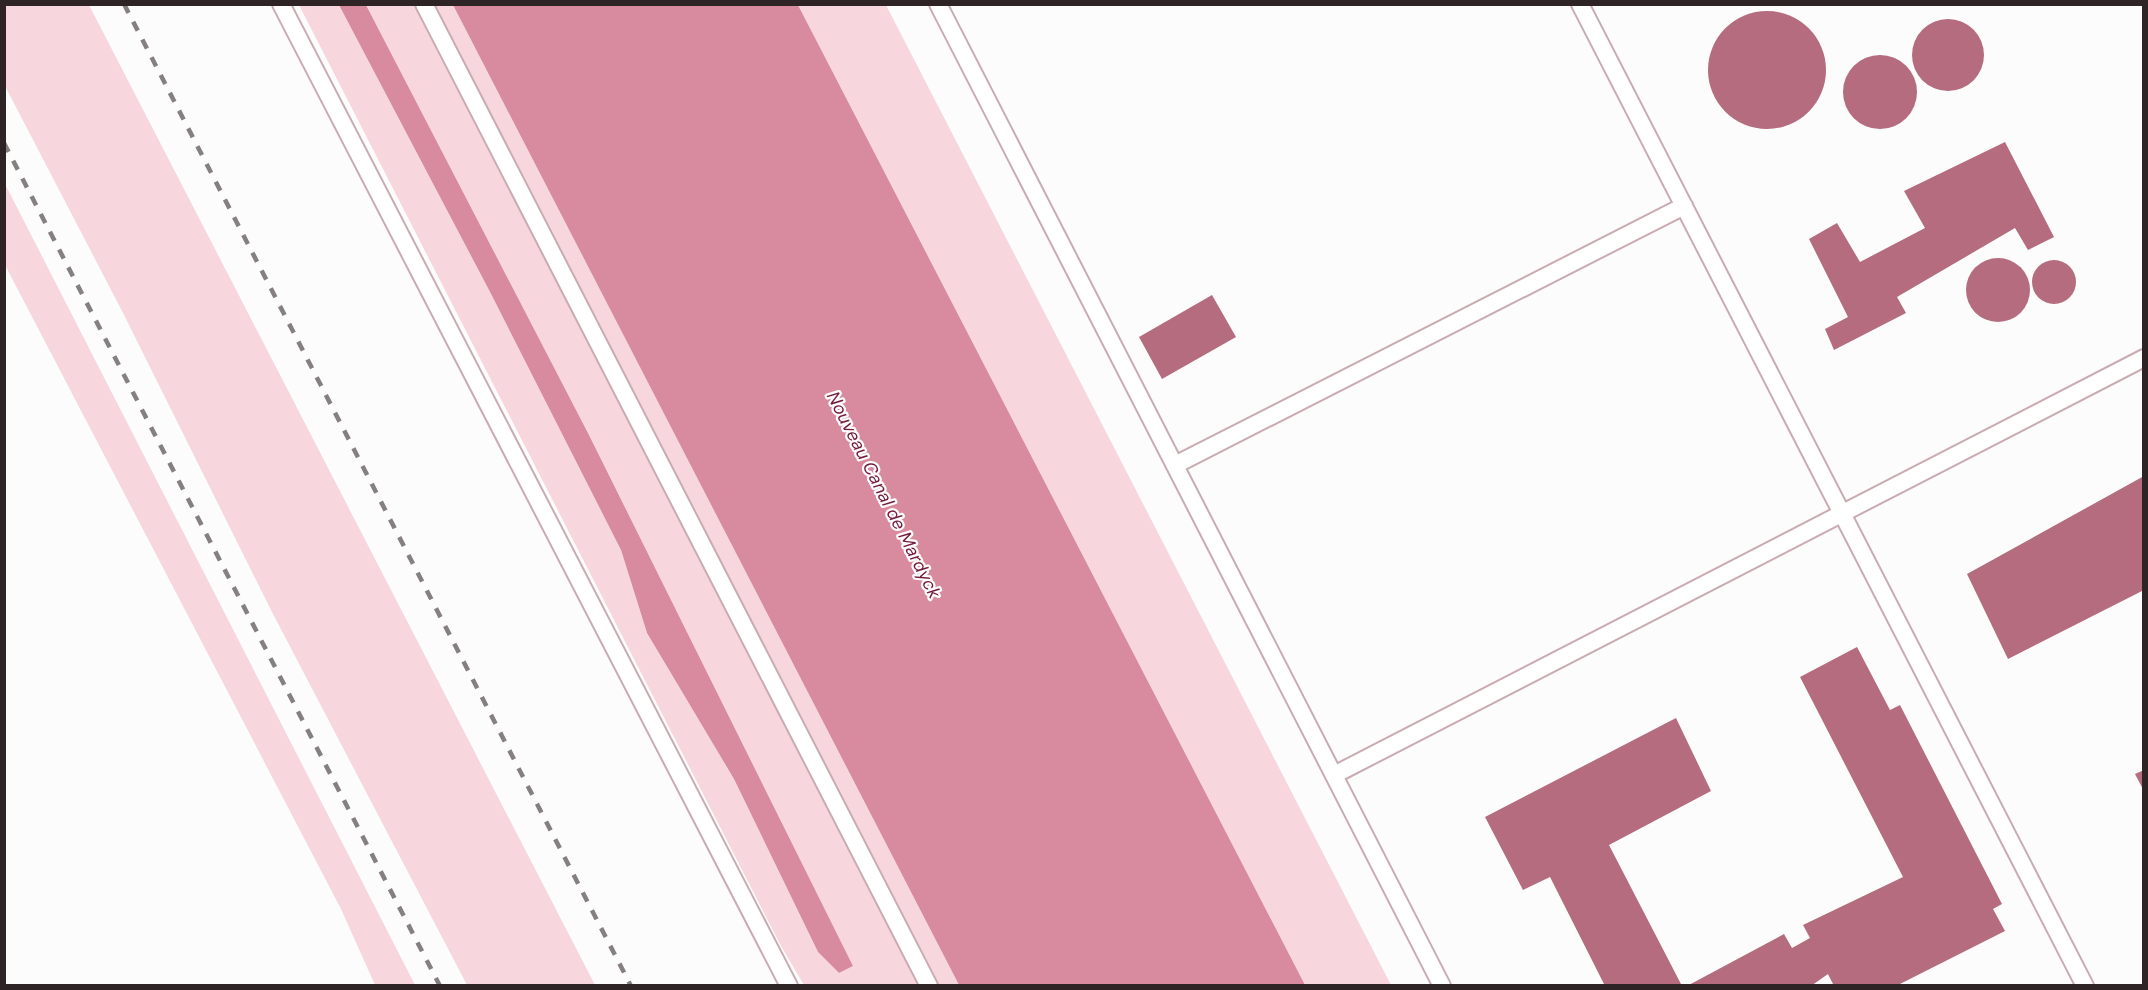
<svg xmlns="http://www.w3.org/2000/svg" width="2148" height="990" font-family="'DM Sans',sans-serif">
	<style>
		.green { fill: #f7d6dd }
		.water { fill: #d88b9e }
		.building { fill: #b56c7e }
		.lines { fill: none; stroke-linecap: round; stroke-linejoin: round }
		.service-casing { stroke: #c9acb2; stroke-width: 20 }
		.service { stroke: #fff; stroke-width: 16 }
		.rail { stroke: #857f80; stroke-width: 4.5; stroke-dasharray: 10 10; stroke-linecap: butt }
		.labels { text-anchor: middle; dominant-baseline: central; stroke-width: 4.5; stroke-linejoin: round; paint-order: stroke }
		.water-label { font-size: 18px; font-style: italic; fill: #741a3a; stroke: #fcfcfc }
	</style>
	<rect width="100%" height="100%" fill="#fcfcfc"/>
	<g class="green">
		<path d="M4,5H89L595,985H467L273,614L122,311L5,86Z"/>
		<path d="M299,5H339L489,290L621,550L647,633L734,779L818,952L839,973L853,966L589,435L366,5H453L959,985H804L781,946Z"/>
		<path d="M798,5H886L1391,985H1305Z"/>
		<path d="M4,182L415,985H375L341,909L5,265Z"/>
	</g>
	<g class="water">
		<path d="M339,5H366L589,435L853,966L839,973L818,952L734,779L647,633L621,550L489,290Z"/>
		<path d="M453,5H798L1305,985H959Z"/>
	</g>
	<g class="building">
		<circle cx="1767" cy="70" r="59"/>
		<circle cx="1948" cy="55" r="36"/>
		<circle cx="1880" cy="92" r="37"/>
		<path d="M2005,142L2054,237L2028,250L2015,228L1897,297L1906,313L1834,350L1825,329L1848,317L1809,239L1837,223L1860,262L1925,228L1904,191Z"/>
		<circle cx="1998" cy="290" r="32"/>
		<circle cx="2054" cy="282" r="22"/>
		<path d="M1212,295L1236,337L1162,379L1139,337Z"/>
		<path d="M2144,476V590L2008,659L1967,574Z"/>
		<path d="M1857,647L1890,710L1900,705L2002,904L1993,909L2005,931L1896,986H1834L1828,974L1811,986H1687L1784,934L1792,948L1810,938L1803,925L1903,877L1800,677Z"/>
		<path d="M1676,718L1711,791L1609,845L1682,986H1605L1550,877L1523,890L1485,817Z"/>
		<path d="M2144,770V791L2135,774Z"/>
	</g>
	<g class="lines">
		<g class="service-casing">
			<g id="service">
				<path d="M281,4L789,986"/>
				<path d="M424,4L929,986"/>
				<path d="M938,4L1442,986"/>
				<path d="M1580,4L2085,986"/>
				<path d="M1175,465L1684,206"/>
				<path d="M1334,775L2144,358"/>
			</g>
		</g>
		<use href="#service" class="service"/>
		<g class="rail">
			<path d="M124,4L631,986"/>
			<path d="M4,143L440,986"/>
		</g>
	</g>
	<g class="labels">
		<g class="water-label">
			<text transform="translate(884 495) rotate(63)">Nouveau Canal de Mardyck</text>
		</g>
	</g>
	<rect width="2148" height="990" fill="none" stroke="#2e2325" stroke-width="12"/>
</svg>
